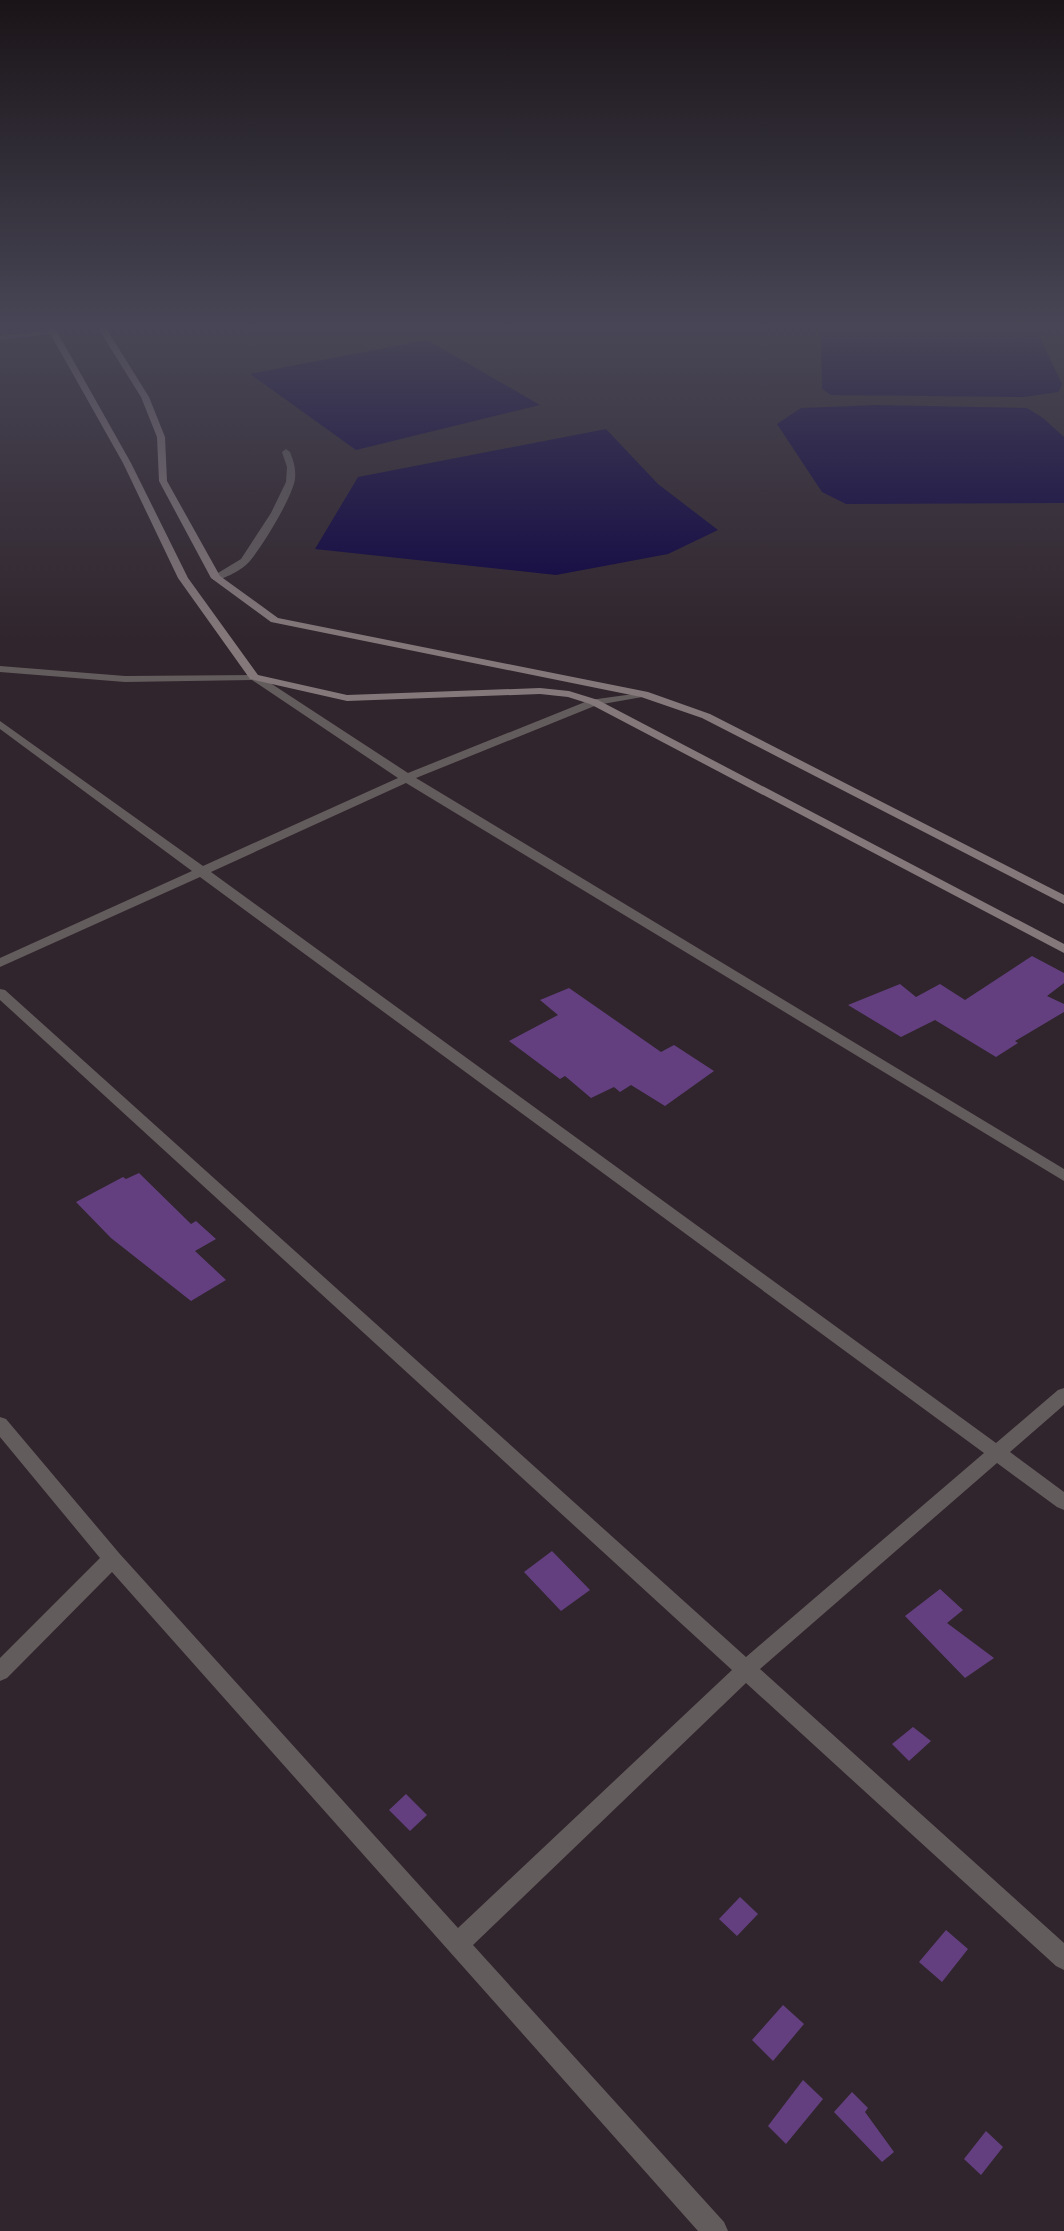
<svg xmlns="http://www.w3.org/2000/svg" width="1064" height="2231" font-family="Rubik,sans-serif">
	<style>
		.water { fill: #0d0242 }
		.building { fill: #633f80 }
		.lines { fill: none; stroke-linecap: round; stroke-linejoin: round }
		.lane { fill: #635c5d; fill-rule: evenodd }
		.street { fill: #635c5d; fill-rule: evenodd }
		.secondary { fill: #84787a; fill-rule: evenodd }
	</style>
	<rect width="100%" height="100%" fill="#30252c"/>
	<g class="water">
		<path d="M821,328H1048L1039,336L1062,384L1059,392L1024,397L831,395L822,389Z"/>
		<path d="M427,340L540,405L356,450L250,374Z"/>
		<path d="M878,405L1027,408L1043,418L1064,437V503L846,504L822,492L777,424L801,408Z"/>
		<path d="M606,429L658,484L718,530L668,554L556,575L315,549L358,477Z"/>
	</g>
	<g class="building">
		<path d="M1032,956L1064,973V983L1047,996L1064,1004V1012L1015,1041L1018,1043L996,1057L935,1020L901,1037L848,1005L900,984L916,997L940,984L965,1000Z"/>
		<path d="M569,988L661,1052L674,1045L714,1071L665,1106L631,1085L620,1092L614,1087L591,1098L565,1076L560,1079L509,1041L558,1015L540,1000Z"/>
		<path d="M139,1173L191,1224L196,1221L216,1239L195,1251L226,1280L191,1301L111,1238L76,1202L123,1177L126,1179Z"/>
		<path d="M552,1551L590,1590L561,1611L524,1572Z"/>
		<path d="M940,1589L963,1610L947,1623L994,1658L965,1678L905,1616Z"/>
		<path d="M913,1727L931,1741L909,1761L892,1744Z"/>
		<path d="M406,1794L427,1815L410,1831L389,1810Z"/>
		<path d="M740,1897L758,1914L737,1936L719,1919Z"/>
		<path d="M946,1930L968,1949L942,1982L919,1962Z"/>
		<path d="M783,2005L804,2024L773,2061L752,2040Z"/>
		<path d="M803,2080L823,2099L786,2144L768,2126Z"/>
		<path d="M852,2092L868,2108L865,2112L894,2152L882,2162L834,2112Z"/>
		<path d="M986,2131L1003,2147L981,2175L964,2159Z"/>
	</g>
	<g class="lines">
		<path class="lane" d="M286,449L290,452C294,462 296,469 295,479C292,498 262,547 249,562C243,569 222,581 213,580V576L241,559L271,513L286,482L287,467L282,452Z"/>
		<g class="street">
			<path d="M56,330L53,334L0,340V336Z"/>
			<path d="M0,666L125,676L258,675L408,773L590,700L648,692V696L597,705L416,778L1064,1169V1181L406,783L211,872L996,1443L1058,1390L1064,1388V1405L1010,1452L1064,1492V1510L1057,1507L997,1463L760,1669L1064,1943V1970L1056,1966L746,1683L473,1945L724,2222L728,2231H698L112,1572L7,1678L0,1681V1658L100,1558L0,1437V1417L6,1419L119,1553L458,1928L732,1670L0,1000V989L5,990L746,1657L984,1453L200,877L0,967V958L192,871L0,729V721L203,866L398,778L252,680L125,682L0,672Z"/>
		</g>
		<g class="secondary">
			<path d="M47,328H55L131,463L188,578L258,675L347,695L540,688L569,691L598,700L1064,944V953L590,704L568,697L540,694L347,701L250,679L178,578L123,463Z"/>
			<path d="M98,328H106L149,397L165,437L167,481L220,576L278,618L648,692L710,714L1064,895V904L702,718L641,697L271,622L211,578L159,481L157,437L141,397Z"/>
		</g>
	</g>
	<linearGradient id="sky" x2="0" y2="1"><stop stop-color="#1a1418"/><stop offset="0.51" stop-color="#484656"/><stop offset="1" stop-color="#484656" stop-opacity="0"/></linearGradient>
	<rect width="1064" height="640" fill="url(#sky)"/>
</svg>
